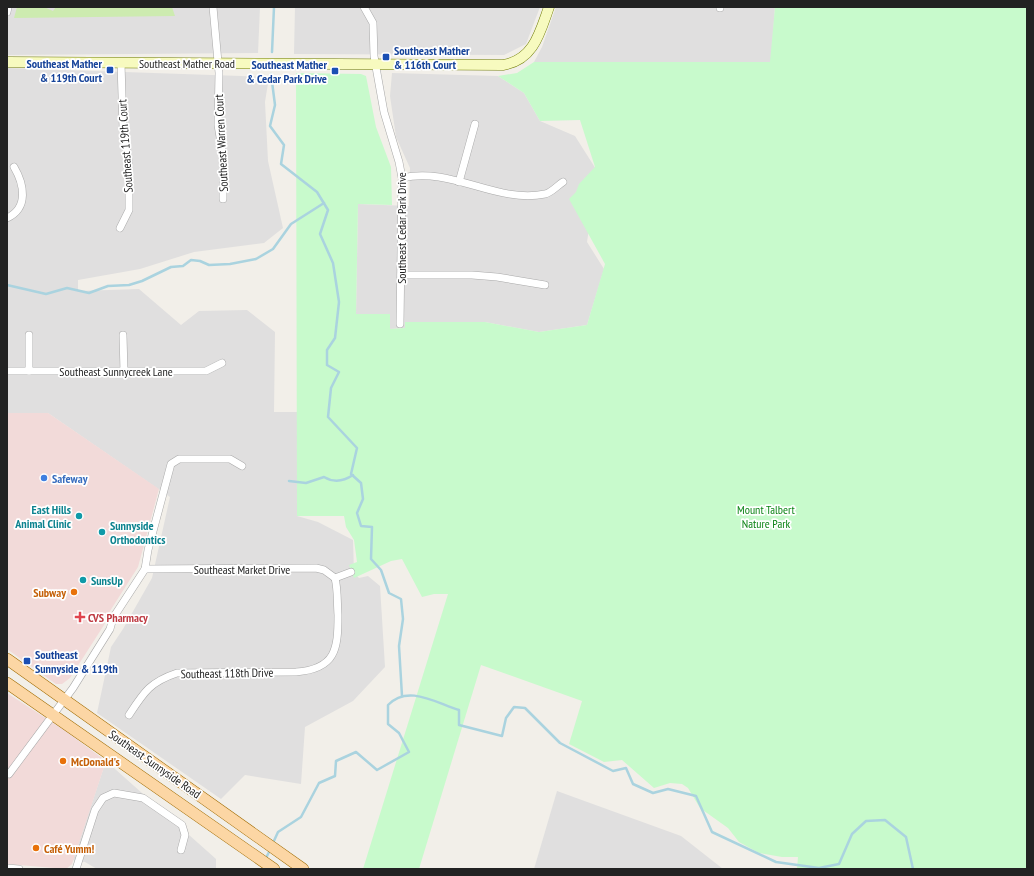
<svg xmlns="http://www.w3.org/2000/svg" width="1034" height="876" font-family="'PT Sans Narrow',sans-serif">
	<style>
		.residential { fill: #e0dfdf }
		.commercial { fill: #f2dad9 }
		.grass { fill: #cdebb0 }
		.park { fill: #c8facc }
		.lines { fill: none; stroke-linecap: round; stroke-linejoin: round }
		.stream { stroke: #aad3df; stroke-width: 2.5 }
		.street-casing { stroke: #a9a9a9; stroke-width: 8 }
		.secondary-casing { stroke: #707d05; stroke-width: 11 }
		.primary-casing { stroke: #a06b00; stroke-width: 12 }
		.street { stroke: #fff; stroke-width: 7 }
		.secondary { stroke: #f7fabf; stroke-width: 10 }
		.primary { stroke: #fcd6a4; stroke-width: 11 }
		.transit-dot { fill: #1a4fb4; stroke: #fff; stroke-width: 1.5 }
		.shop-dot { fill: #3f7fe0; stroke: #fff; stroke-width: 1.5 }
		.culture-dot { fill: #0f9aa8; stroke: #fff; stroke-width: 1.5 }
		.food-dot { fill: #e8710a; stroke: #fff; stroke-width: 1.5 }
		.health-dot { fill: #e0444e; stroke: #fff; stroke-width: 1.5 }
		.labels { text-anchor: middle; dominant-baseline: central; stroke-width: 3.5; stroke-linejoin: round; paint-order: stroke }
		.transit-label { font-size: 12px; font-weight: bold; fill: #164399; stroke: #fff; text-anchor: start }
		.street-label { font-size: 12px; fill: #222; stroke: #fff }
		.shop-label { font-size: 12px; font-weight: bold; fill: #366cbe; stroke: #fff; text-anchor: start }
		.culture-label { font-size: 12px; font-weight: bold; fill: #0d838f; stroke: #fff; text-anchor: start }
		.park-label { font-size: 12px; fill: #0c8416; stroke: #fff }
		.food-label { font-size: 12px; font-weight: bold; fill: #c56008; stroke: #fff; text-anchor: start }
		.health-label { font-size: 12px; font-weight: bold; fill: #be3a42; stroke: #fff; text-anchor: start }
	</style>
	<rect width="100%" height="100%" fill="#f2efe9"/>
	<g class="residential">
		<path d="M7,7H260L258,53L7,55Z"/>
		<path d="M295,7H540L526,44L504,55L294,54Z"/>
		<path d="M556,7H775L771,62H534L542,47Z"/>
		<path d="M7,68L269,77L265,102L268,161L283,228L264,243L194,252L140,269L78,280V291L139,289L181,325L199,311L247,310L275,332L274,412H297V516L318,522L353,540L354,573L359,578L368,576L380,586L385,667L353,701L305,727L301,784L245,775L221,799L97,713L111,647L123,629L152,578L170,497L48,413H7Z"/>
		<path d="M392,73L498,76L524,93L540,121L575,136L606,185L591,215L587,242L604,269L587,325L539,332L485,322H405V328L390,329L356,314L358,204L409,206L410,168L396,137L390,96Z"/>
		<path d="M106,761L216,859V869H97L85,862L73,860Z"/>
		<path d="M557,791L681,836L723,869H534Z"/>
	</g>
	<g class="commercial">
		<path d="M7,413H48L159,489L138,567L110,611L104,625L70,678L62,684H56L7,649Z"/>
		<path d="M7,693L64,730L106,761L72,864L66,869L7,864Z"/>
	</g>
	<path class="grass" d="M17,7H44L53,11L56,7H172L175,16L14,18Z"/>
	<path class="park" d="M775,7H1027V869H797L798,857H782L759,853L739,842L728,828L700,808L688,788L682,784L670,783L654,788L622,760L604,762L569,744L582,701L481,665L419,869H363L448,594H434L422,597L402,559L391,561L354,578L349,565L357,562L354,540L346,527L344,516H297L296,73L361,74L366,76L376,127L391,167L392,205L358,204L356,314H390V329L405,328V322H485L539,332L587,325L605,264L569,199L576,192L579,184L595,167L580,120L540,121L524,93L498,76L517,73L534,62H770Z"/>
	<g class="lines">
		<g class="stream">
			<path d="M272,52L274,7"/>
			<path d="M271,74L275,105L270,126L284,145L281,164L317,192L328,210L320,234L333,263L339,302L335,338L327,350V365L339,372L331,388L328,417L357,448L351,474L361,483L363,499L357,513L361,526L372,527L371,559L381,570L389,593L401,599L403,619L399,646L402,696"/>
			<path d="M7,285L46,294L67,288L89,293L108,286L129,285L142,281L171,267L183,266L191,260L200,261L209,265L230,264L256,259L273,249L291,224L324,203"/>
			<path d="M289,481L306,483L324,477C334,483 344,481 353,475"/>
			<path d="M273,843L278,832L301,817L319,783L335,776L336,761L356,752L377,770L409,752L399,733L388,724V705C408,684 436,703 459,710V725L502,736L506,718L514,707L525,708L560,743L613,771L626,768L633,784L653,793L668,789L696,796L712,832L776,862L819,868L839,864L852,834L866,821L885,820L906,837L913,869"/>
			<path d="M265,860L270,850"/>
		</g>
		<g class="street-casing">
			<g id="street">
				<path d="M213,7L219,73L218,125L223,155V199"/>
				<path d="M364,7L373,23L374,56L384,112L399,162L402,178L400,324"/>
				<path d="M720,8V7"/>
				<path d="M7,12L8,7"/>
				<path d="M402,178C451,166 496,204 545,194C551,193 558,185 563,182"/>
				<path d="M459,182L475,124"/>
				<path d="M7,218C29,208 24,184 14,167"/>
				<path d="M120,228L129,210V164L123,128L121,63"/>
				<path d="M401,275H472L497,277L545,285"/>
				<path d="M29,335V371"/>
				<path d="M123,335L124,372"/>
				<path d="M7,371H206L222,363"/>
				<path d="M145,569L316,568L324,570L335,578"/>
				<path d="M335,578L351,572"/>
				<path d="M129,715C144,692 150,682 177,673L296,672C336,669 338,649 338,615C337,602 338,590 335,578"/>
				<path d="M9,774L73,688L110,629L113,618L145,569L148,550L171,464L179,459H230L242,466"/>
				<path d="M7,868L19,869"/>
				<path d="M76,869L95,810L103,798L114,793L143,798L182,825L185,835L181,850"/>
			</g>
		</g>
		<g class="secondary-casing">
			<path id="secondary" d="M7,62L503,65C534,60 540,32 549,7"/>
		</g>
		<g class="primary-casing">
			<g id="primary">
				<path d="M7,659L303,869"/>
				<path d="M7,683L274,869"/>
			</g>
		</g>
		<use href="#street" class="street"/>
		<use href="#secondary" class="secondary"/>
		<use href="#primary" class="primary"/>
	</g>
	<g class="transit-dot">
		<rect x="382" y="53" width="8" height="8" rx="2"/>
		<rect x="106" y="66" width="8" height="8" rx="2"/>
		<rect x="331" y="67" width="8" height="8" rx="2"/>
		<rect x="23" y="657" width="8" height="8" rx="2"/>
	</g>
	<circle class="shop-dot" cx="44" cy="478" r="4"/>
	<g class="culture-dot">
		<circle cx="79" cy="516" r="4"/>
		<circle cx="102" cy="532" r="4"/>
		<circle cx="83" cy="580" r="4"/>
	</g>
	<g class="food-dot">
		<circle cx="74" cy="592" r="4"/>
		<circle cx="63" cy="761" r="4"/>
		<circle cx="36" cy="848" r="4"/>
	</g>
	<path class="health-dot" d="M78 611h4v4h4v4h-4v4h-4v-4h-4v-4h4z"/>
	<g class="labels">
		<g class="transit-label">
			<text x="394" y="50">Southeast Mather<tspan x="394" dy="14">&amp; 116th Court</tspan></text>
			<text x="102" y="63" text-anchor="end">Southeast Mather<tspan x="102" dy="14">&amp; 119th Court</tspan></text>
			<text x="327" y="64" text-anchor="end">Southeast Mather<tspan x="327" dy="14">&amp; Cedar Park Drive</tspan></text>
			<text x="35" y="654">Southeast<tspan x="35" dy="14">Sunnyside &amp; 119th</tspan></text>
		</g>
		<g class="street-label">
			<text x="187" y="63">Southeast Mather Road</text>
			<text transform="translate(221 143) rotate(-93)">Southeast Warren Court</text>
			<text transform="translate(125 146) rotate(-94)">Southeast 119th Court</text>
			<text transform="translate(401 228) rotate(-90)">Southeast Cedar Park Drive</text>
			<text x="116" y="371">Southeast Sunnycreek Lane</text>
			<text x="242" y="569">Southeast Market Drive</text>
			<text transform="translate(227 673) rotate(-1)">Southeast 118th Drive</text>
			<text transform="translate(155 764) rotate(35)">Southeast Sunnyside Road</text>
		</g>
		<g class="shop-label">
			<text x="52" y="478">Safeway</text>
		</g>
		<g class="culture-label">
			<text x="71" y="509" text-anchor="end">East Hills<tspan x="71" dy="14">Animal Clinic</tspan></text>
			<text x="110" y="525">Sunnyside<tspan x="110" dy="14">Orthodontics</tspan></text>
			<text x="91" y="580">SunsUp</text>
		</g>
		<g class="park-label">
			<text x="766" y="509">Mount Talbert<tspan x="766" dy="14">Nature Park</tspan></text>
		</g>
		<g class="food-label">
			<text x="66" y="592" text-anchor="end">Subway</text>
			<text x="71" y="761">McDonald's</text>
			<text x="44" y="848">Café Yumm!</text>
		</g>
		<g class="health-label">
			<text x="88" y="617">CVS Pharmacy</text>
		</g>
	</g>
	<rect width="1034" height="876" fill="none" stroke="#222222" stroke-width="16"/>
</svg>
